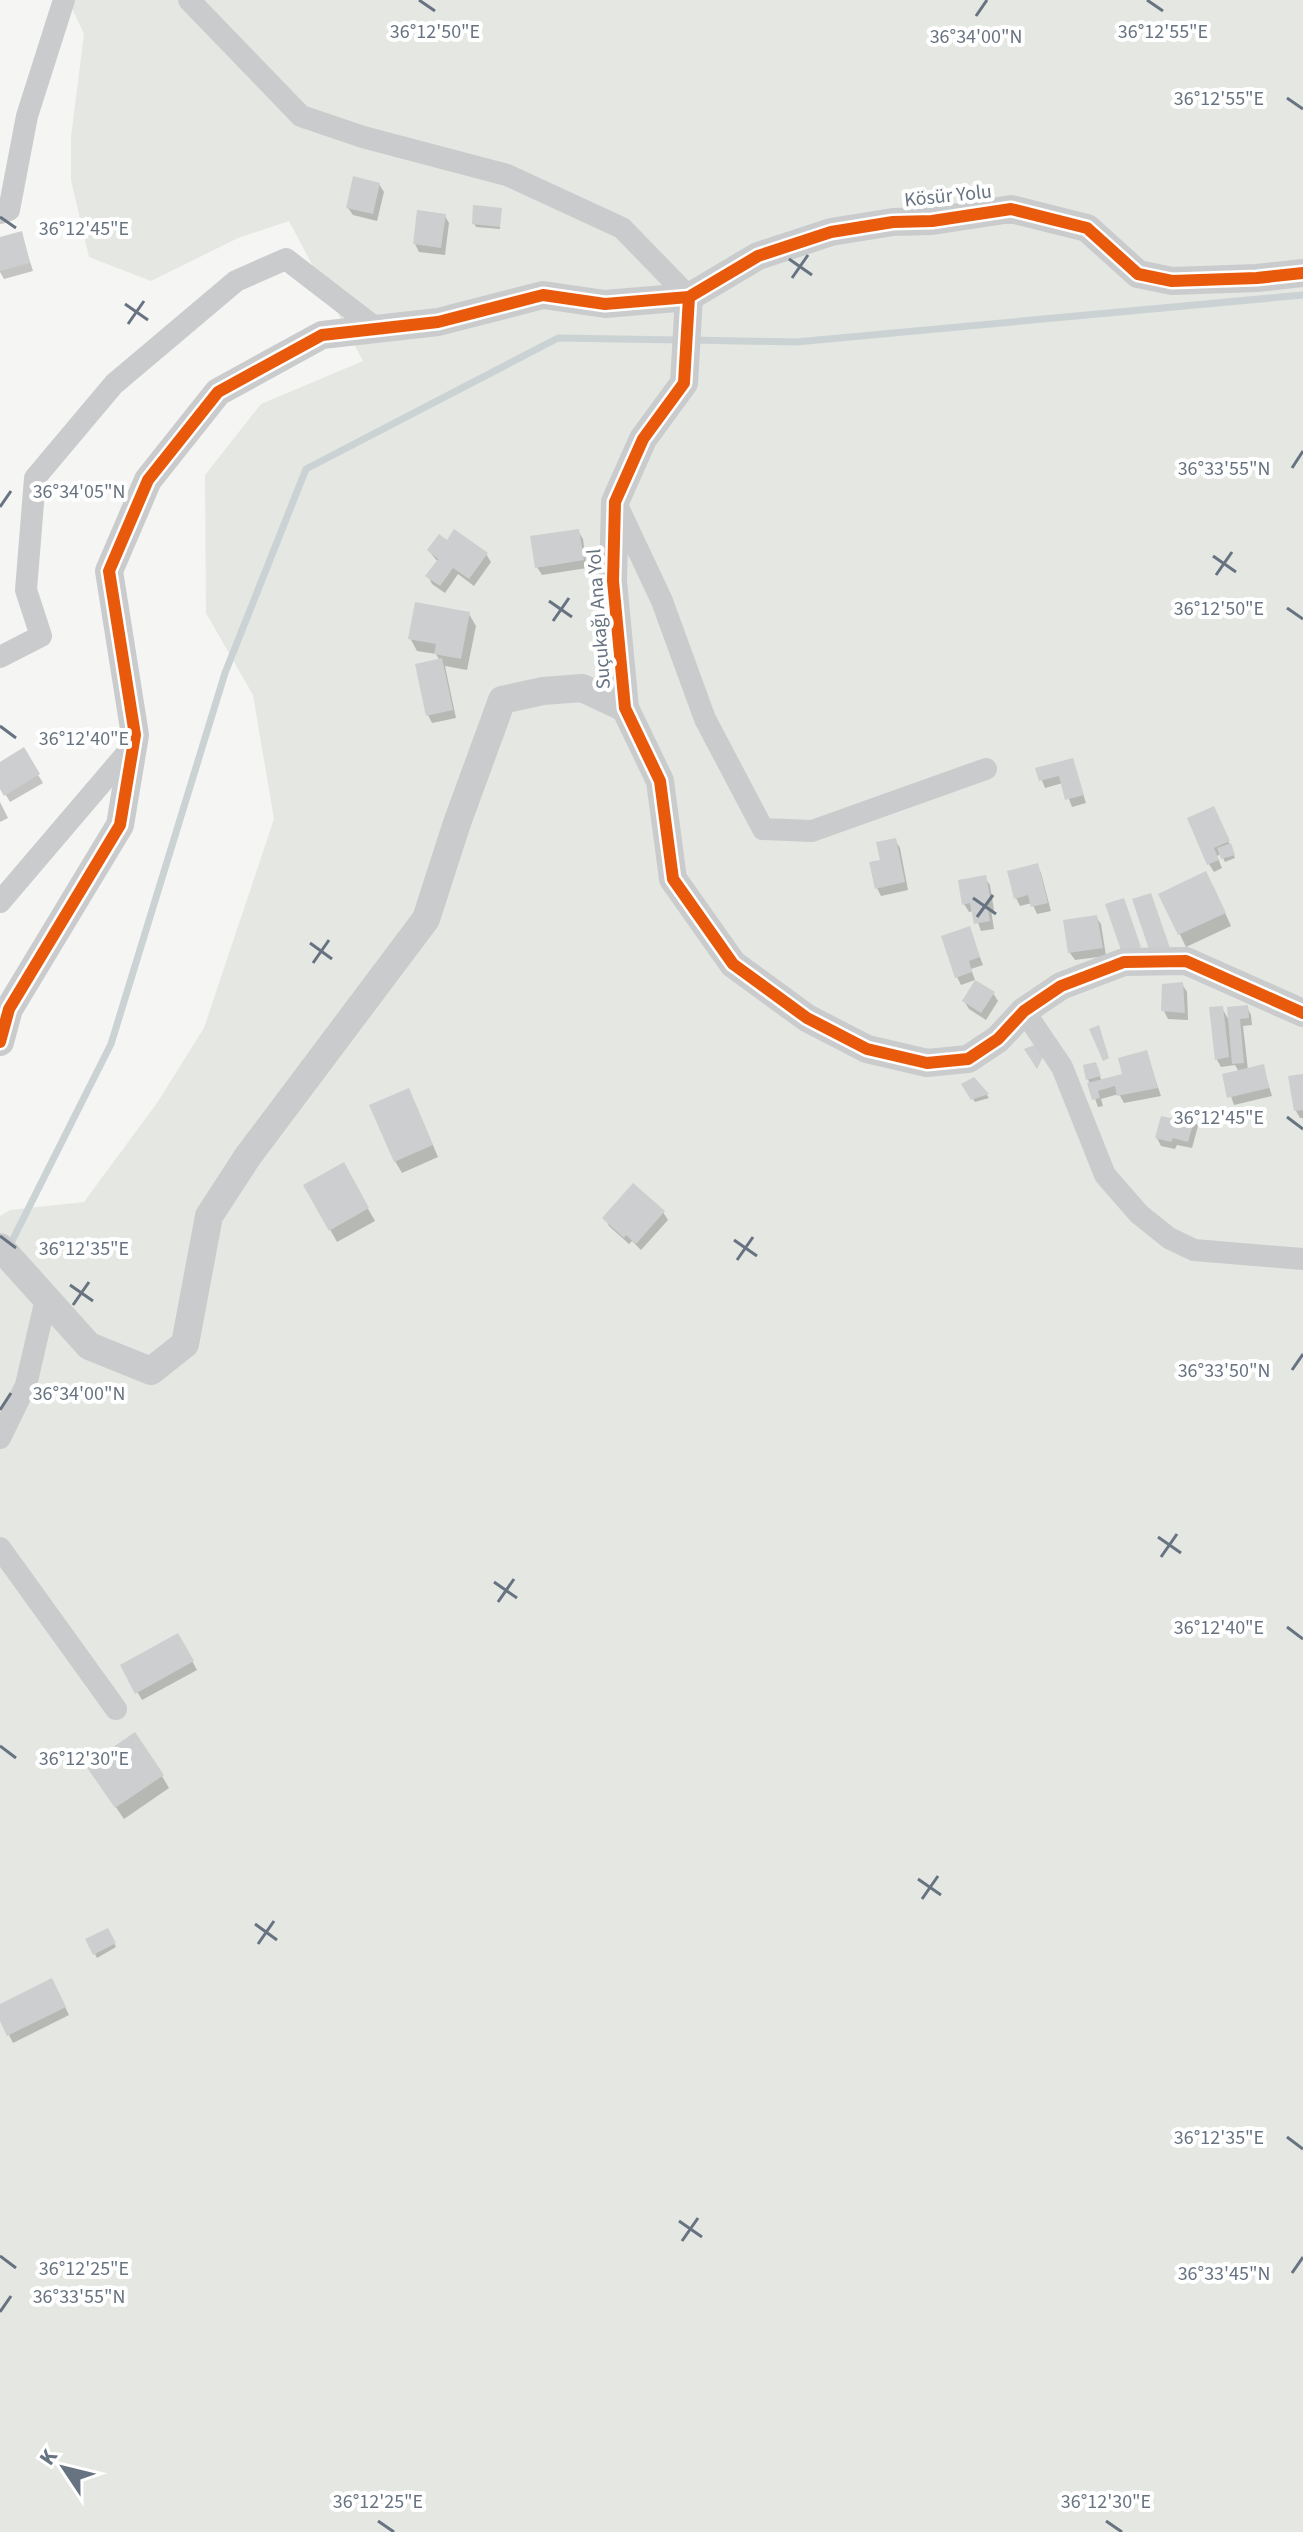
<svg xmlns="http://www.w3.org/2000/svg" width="1303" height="2532" font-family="'Source Sans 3',sans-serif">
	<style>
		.green { fill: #e4e7e2 }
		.shadow { fill: #0003 }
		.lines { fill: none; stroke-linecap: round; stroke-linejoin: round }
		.stream { stroke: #cbd2d4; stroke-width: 7 }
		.building { fill: #cdcecf }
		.minor { stroke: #cacbcd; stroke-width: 22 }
		.tertiary { stroke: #cacbcd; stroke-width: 28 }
		.cycleway-casing { stroke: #fff; stroke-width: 17 }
		.cycleway { stroke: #e8590c; stroke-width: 12 }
		.ticks { fill: none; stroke: #677381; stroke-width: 3 }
		.labels { text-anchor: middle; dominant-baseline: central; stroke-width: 8; stroke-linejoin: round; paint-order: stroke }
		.street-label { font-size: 20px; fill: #677381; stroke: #fff }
		.ticks-label { font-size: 20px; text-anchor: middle; fill: #677381; stroke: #fff; stroke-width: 8; stroke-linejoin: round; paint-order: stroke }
	</style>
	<rect width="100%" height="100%" fill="#f5f5f4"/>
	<path class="green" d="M68,0H1303V2532H0V1216L10,1210L84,1202L157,1103L204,1028L274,819L253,695L206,613L205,475L261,404L363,361L289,221L238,238L151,281L89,257L71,180V137L84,34Z"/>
	<g class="shadow">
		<path d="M379,184L384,192L377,221L353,215L348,208Z"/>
		<path d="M500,210V229L476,227L474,223Z"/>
		<path d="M445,216L449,223L445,255L419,252L415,244Z"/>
		<path d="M21,233L33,271L4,279L0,272V239Z"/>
		<path d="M578,531L583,539L587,568L542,575L537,567Z"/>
		<path d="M447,542L486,554L491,562L474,586L458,574L445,593L432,584L428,576L438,562L429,551Z"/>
		<path d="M469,614L476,626L467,670L445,666L456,718L432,723L428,715L440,661L436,654L417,651L410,638Z"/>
		<path d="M23,750L43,783L10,802L0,785V764Z"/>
		<path d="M1072,760L1086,803L1072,807L1063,783L1045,788L1038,770Z"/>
		<path d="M0,802L8,818L0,822Z"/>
		<path d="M1218,816L1235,858L1225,862L1221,854L1217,856L1222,868L1214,872L1209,864Z"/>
		<path d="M895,840L900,848L908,890L881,896L877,888L882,861Z"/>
		<path d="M1037,865L1041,873L1051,911L1037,914L1032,903L1020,906L1016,898Z"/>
		<path d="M985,878L990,885L994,910H991L994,929L981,931L974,911L969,912L964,904Z"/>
		<path d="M1213,886L1231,926L1186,947L1161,895Z"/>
		<path d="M1096,917L1101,924L1106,956L1075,960L1070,953Z"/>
		<path d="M969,929L983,965L971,969L975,980L961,985L957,977Z"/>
		<path d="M1182,984L1187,992L1188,1020L1168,1019L1164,1011Z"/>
		<path d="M993,993L998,1001L986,1020L969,1009L964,1001Z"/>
		<path d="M1247,1007L1251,1015L1252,1025L1243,1026L1248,1070L1263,1067L1272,1096L1234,1105L1224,1076L1239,1072L1235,1065L1221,1067L1217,1060L1222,1008L1231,1024Z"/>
		<path d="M1146,1052L1161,1096L1124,1103L1119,1094L1101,1099L1103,1106L1098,1107L1088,1079L1097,1068L1102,1082L1125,1075Z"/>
		<path d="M1303,1076V1118H1300L1296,1111Z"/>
		<path d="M973,1079L987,1095L989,1098L975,1102L964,1084Z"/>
		<path d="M415,1103L438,1157L402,1173L395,1161Z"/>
		<path d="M1193,1119L1198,1126L1192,1148L1177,1145L1175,1149L1161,1146L1157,1138L1176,1122Z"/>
		<path d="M343,1165L375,1221L337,1242L306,1186Z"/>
		<path d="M663,1212L668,1220L641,1250L632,1241L629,1244L609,1226L605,1218Z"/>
		<path d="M178,1635L197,1670L142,1700L122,1666Z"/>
		<path d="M162,1776L169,1788L124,1819L96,1778Z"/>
		<path d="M107,1930L116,1947L97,1958L88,1940Z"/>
		<path d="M56,1988L69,2015L13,2043L0,2017V2006Z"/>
	</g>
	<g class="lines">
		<g class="stream">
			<path d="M691,340L796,342L1303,295"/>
			<path d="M9,1247L111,1044L225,673L306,469L558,338L679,340"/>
		</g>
	</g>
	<g class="building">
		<path d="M353,176L380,183L373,214L346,208Z"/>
		<path d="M473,205L502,208L500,227L472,224Z"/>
		<path d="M417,210L446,214L441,248L413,244Z"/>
		<path d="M22,231L30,263L0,271V237Z"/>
		<path d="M454,529L488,553L469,579L453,568L440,586L425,576L438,559L427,550L439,534L447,540Z"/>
		<path d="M579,529L584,560L535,568L530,536Z"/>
		<path d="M415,602L470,612L461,659L434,654L436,644L408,639Z"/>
		<path d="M442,658L453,710L426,716L415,664Z"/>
		<path d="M24,747L40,774L4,796L0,789V762Z"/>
		<path d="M1073,758L1084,795L1065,800L1059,776L1039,781L1035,768Z"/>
		<path d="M1214,806L1230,841L1214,848L1219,860L1207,865L1187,818Z"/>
		<path d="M896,838L905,882L875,889L869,862L880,860L876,842Z"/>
		<path d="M1231,843L1235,855L1221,859L1217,848Z"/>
		<path d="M1038,863L1048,903L1031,907L1028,895L1014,899L1007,871Z"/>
		<path d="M1206,871L1226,913L1178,935L1158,894Z"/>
		<path d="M986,875L991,902L987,903L990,921L974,924L970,903L962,905L958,880Z"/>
		<path d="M1151,893L1170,948L1151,955L1132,899Z"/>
		<path d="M1124,898L1141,947L1122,953L1105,904Z"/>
		<path d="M1097,915L1103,948L1068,953L1063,920Z"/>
		<path d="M970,926L980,957L969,961L972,972L955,978L941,936Z"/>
		<path d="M975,980L995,992L981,1013L962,1001Z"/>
		<path d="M1183,982L1185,1013L1161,1011L1162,984Z"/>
		<path d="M1248,1005L1249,1018L1240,1019L1244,1063L1232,1064L1227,1007Z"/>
		<path d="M1223,1006L1229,1057L1215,1060L1209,1007Z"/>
		<path d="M1099,1025L1109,1058L1103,1061L1089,1029Z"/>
		<path d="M1037,1044L1043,1057L1037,1069L1024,1049Z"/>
		<path d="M1147,1050L1158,1088L1117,1096L1115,1086L1098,1091L1100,1098L1092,1100L1087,1083L1122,1074L1118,1058Z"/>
		<path d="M1096,1062L1101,1076L1086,1080L1083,1065Z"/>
		<path d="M1264,1064L1269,1088L1227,1098L1222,1074Z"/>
		<path d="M1303,1074V1110L1294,1111L1288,1076Z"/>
		<path d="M974,1077L989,1094L971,1100L961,1084Z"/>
		<path d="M409,1088L433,1145L394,1162L369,1105Z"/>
		<path d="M1177,1112L1195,1117L1188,1142L1173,1138L1171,1142L1155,1138L1161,1116L1175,1119Z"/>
		<path d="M344,1162L369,1208L329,1231L303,1185Z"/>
		<path d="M633,1183L665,1211L636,1244L626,1235L624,1238L602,1218Z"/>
		<path d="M178,1633L194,1661L135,1694L120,1665Z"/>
		<path d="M135,1732L164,1775L115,1808L86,1766Z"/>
		<path d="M108,1928L116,1943L93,1955L85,1939Z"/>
		<path d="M52,1978L66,2007L7,2036L0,2021V2004Z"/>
	</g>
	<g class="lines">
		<g class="minor">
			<path d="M189,0L301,116L363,137L507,175L622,228L689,297"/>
			<path d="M0,213L9,210L27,116L64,0"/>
			<path d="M616,503L662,601L705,719L763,829L812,831L986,769"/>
			<path d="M0,657L41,636L26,590L35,478L114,384L236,281L286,259L377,329"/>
			<path d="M0,902L133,746"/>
			<path d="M1024,1011L1062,1067L1105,1175L1139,1214L1169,1238L1194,1250L1303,1259"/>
			<path d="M0,1438L26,1385L46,1299"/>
			<path d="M0,1548L116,1709"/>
		</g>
		<g class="tertiary">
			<path d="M689,297L684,383L643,439L615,502L613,581L625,708L660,781L673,879L733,964L807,1018L867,1049L927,1063L968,1059L998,1039L1024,1011L1061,986L1124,962L1186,961L1303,1013"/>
			<path d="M0,1042L9,1009L120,825L135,735L109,571L148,480L218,392L322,335L438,322L543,295L605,304L689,297L758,256L831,232L893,222L932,221L1011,209L1087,228L1138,274L1172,281L1257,278L1303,273"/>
			<path d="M0,1247L89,1346L151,1371L185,1344L209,1216L248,1156L426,919L457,823L502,700L543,691L582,688L625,708"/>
		</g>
		<g class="cycleway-casing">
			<g id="cycleway">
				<path d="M689,297L684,383L643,439L615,502L613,581L625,708L660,781L673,879L733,964L807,1018L867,1049L927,1063L968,1059L998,1039L1024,1011L1061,986L1124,962L1186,961L1303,1013"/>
				<path d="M0,1042L9,1009L120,825L135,735L109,571L148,480L218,392L322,335L438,322L543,295L605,304L689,297L758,256L831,232L893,222L932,221L1011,209L1087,228L1138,274L1172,281L1257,278L1303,273"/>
			</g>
		</g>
		<use href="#cycleway" class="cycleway"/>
	</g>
	<path class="ticks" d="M419,0L435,11M1147,0L1163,11M976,16L987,0M1287,98L1303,109M0,217L16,228M789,259L812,275M792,278L808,255M125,304L148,320M128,324L144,301M1292,468L1303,451M0,507L11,491M1213,556L1236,572M1216,575L1232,552M549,601L572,617M1287,608L1303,619M553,621L569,598M0,726L16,738M973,898L996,914M977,917L993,895M310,943L332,959M313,963L329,940M1287,1117L1303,1129M0,1236L16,1248M734,1240L757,1256M737,1260L753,1237M70,1285L93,1301M73,1305L89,1282M1292,1370L1303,1354M0,1410L11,1393M1158,1537L1181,1553M1161,1557L1177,1534M494,1582L517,1598M498,1602L514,1579M1287,1627L1303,1639M0,1746L16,1758M918,1879L941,1895M922,1899L938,1876M255,1924L277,1940M258,1944L274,1921M1287,2137L1303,2149M679,2221L702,2237M682,2241L698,2218M0,2256L16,2268M1292,2273L1303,2257M0,2312L11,2296M378,2521L394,2532M1106,2521L1122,2532"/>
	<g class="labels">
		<g class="street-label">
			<text transform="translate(948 196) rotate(-6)">Kösür Yolu</text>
			<text transform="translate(599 619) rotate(-94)">Suçukağı Ana Yol</text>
		</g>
	</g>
	<g class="ticks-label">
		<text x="1163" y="38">36°12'55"E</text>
		<text x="435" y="38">36°12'50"E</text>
		<text x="976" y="43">36°34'00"N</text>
		<text x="1219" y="105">36°12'55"E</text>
		<text x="84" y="235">36°12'45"E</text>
		<text x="1224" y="475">36°33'55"N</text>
		<text x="79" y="498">36°34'05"N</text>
		<text x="1219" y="615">36°12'50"E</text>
		<text x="84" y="745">36°12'40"E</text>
		<text x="1219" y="1124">36°12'45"E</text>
		<text x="84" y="1255">36°12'35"E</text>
		<text x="1224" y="1377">36°33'50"N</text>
		<text x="79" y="1400">36°34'00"N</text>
		<text x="1219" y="1634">36°12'40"E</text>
		<text x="84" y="1765">36°12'30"E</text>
		<text x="1219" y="2144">36°12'35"E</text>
		<text x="84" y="2275">36°12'25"E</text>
		<text x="1224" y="2280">36°33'45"N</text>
		<text x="79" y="2303">36°33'55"N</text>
		<text x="378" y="2508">36°12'25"E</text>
		<text x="1106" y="2508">36°12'30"E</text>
	</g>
	<g transform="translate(64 2468) rotate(305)" stroke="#ffffff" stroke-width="6" paint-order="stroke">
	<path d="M0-6L14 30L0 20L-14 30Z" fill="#677381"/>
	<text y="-12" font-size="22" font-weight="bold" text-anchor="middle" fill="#677381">K</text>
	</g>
</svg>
